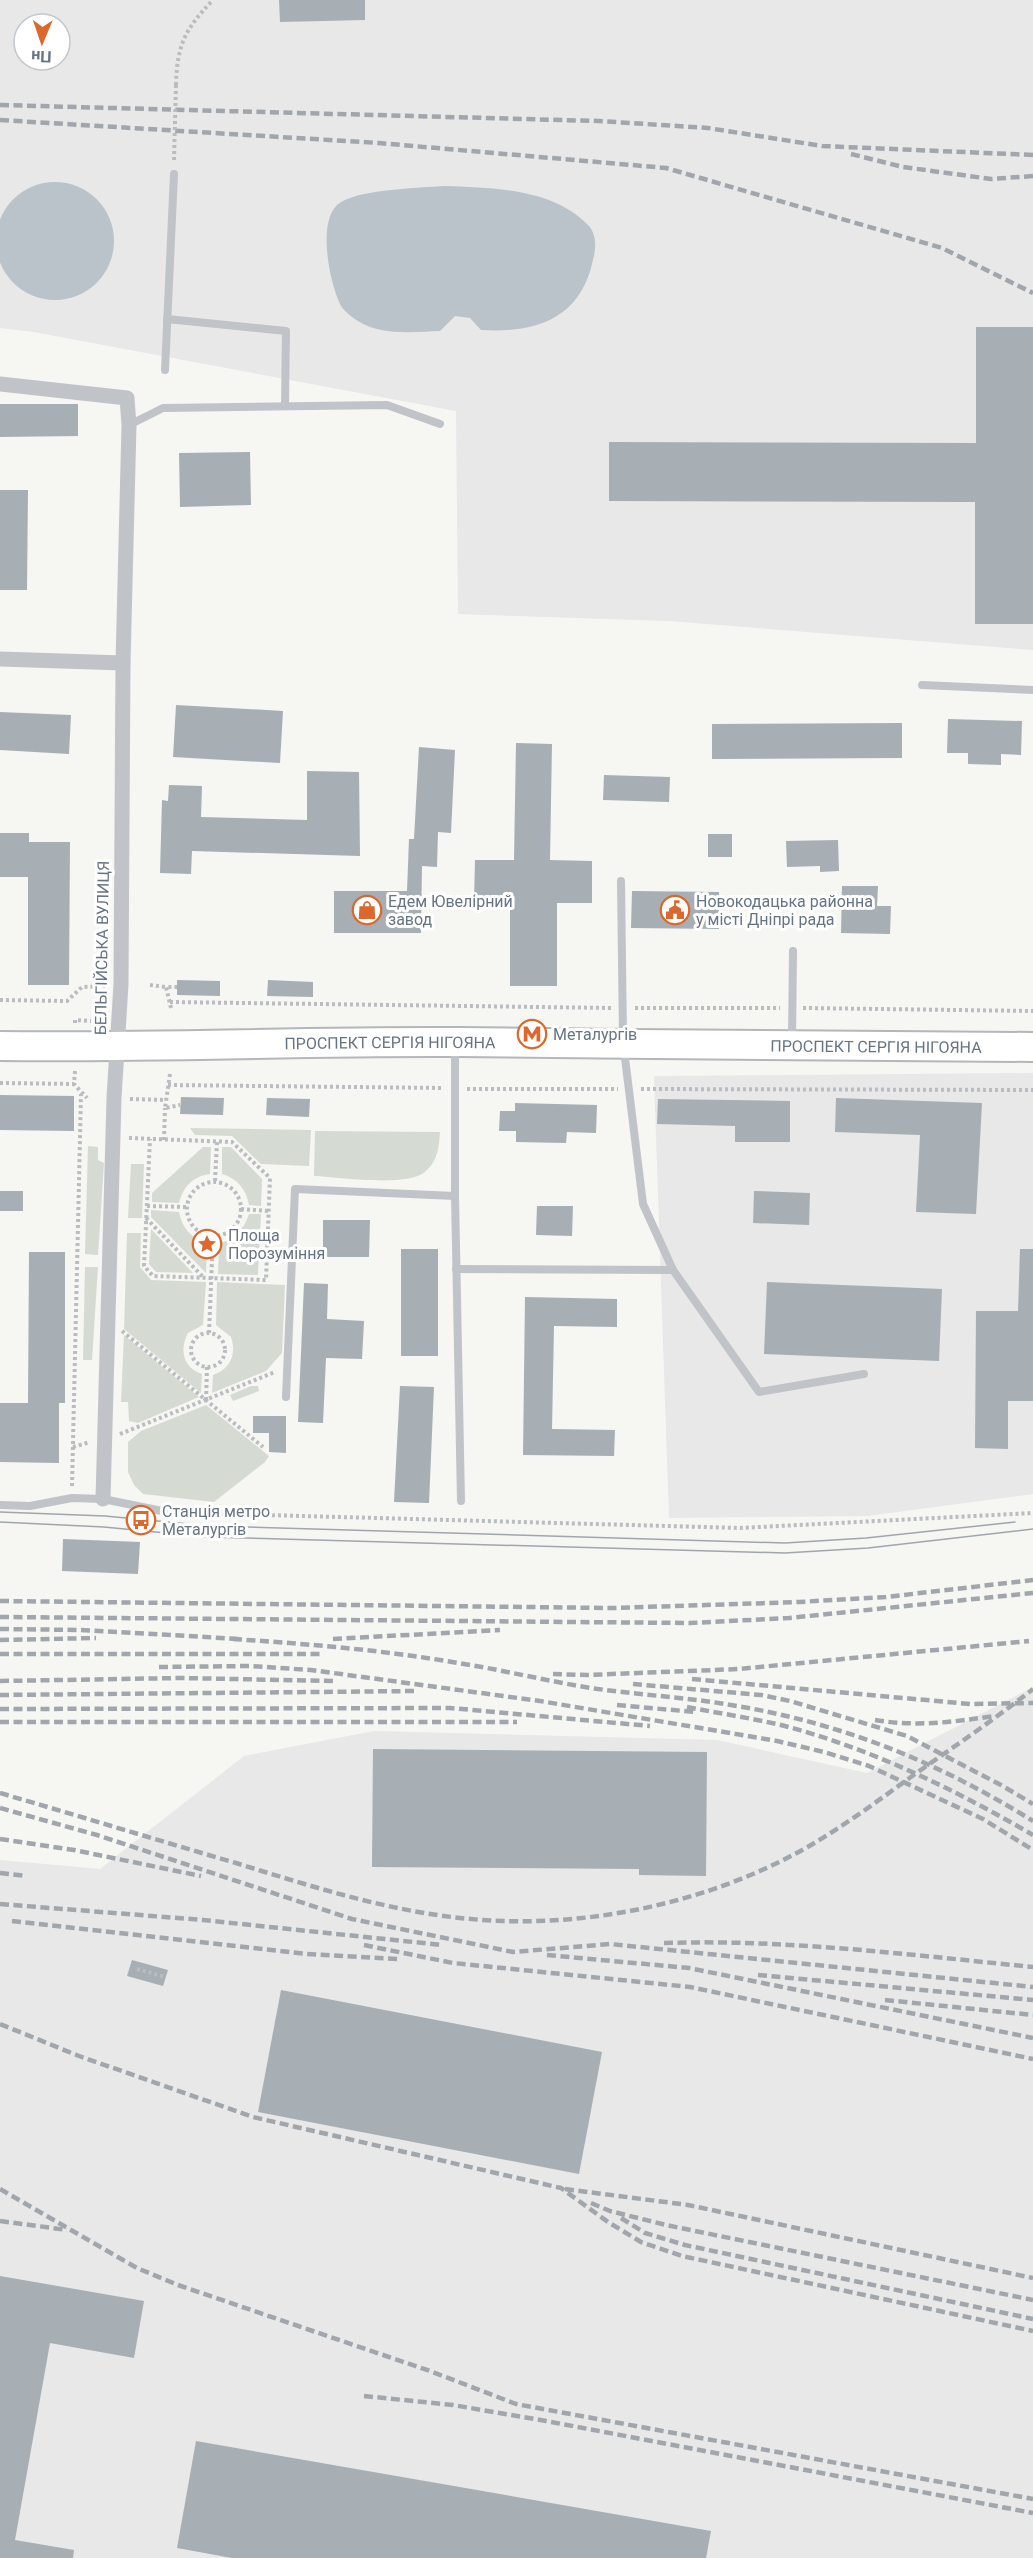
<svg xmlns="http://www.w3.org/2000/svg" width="1033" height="2558" font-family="Roboto,sans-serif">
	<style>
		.built { fill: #e7e8e7; fill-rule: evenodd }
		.green { fill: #d5dbd3 }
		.water { fill: #bac3c9 }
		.building { fill: #a7aeb4 }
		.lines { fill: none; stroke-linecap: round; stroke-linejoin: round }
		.highway-casing { stroke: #b3b6ba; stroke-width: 32 }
		.path { stroke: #babcbf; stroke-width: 4; stroke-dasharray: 3 3; stroke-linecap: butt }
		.lane { stroke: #c0c3c7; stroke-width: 8 }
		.street { stroke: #c0c3c7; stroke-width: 15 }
		.highway { stroke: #fff; stroke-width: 28 }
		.tram { stroke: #a1a6ac; stroke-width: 1.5 }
		.rail { stroke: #a1a6ac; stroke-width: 4.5; stroke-dasharray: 9 4.5; stroke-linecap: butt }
		.path-bridge { stroke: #babcbf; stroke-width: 4; stroke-dasharray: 3 3; stroke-linecap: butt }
		.labels { text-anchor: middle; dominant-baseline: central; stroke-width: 6; stroke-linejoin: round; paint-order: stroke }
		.poi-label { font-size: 16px; fill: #677483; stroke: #fff; text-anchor: start }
		.street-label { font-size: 16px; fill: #677483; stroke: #fff }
	</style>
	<rect width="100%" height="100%" fill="#f6f6f3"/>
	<g class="built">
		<path d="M0,0H1033V650L669,621L458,614L456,411L34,332L0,328ZM24,24H60V60H24Z"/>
		<path d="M1033,1073V1494L867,1516L669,1518L654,1076Z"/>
		<path d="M1033,1687V2558H0V1860L100,1869L244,1756L374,1731L717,1740L867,1773Z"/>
	</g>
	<g class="green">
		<path d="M190,1128L311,1130L309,1166L261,1164L232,1136L195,1135Z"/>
		<path d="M315,1131L440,1132C439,1147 438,1160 426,1171C409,1188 338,1177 314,1176Z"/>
		<path d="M88,1146L98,1147V1160L104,1163L98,1255L85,1254Z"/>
		<path d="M203,1147H211L210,1174C193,1176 183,1187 179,1203L152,1202V1193Z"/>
		<path d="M222,1147H231L262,1179L261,1206L249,1205C246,1189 238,1179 222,1174Z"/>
		<path d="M131,1164H144L142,1218H128Z"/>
		<path d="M151,1210L179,1212C182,1228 191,1238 207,1243L206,1273L151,1217Z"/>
		<path d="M249,1214H261L258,1275L218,1274L219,1243C235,1240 244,1229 249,1214Z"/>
		<path d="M151,1229L193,1273L156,1272L149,1264Z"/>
		<path d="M127,1233H141L140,1267L151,1280L206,1282L203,1325L188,1333C179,1350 183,1368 202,1374L201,1393L124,1329Z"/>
		<path d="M85,1267H98L92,1360H83Z"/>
		<path d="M217,1282L285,1285L282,1353L266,1371L212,1393L213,1375C230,1369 237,1355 231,1337L216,1325Z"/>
		<path d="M124,1335L199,1397L138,1423L129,1421L128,1402H121Z"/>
		<path d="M251,1386H258L259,1391L233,1401L230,1395Z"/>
		<path d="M206,1405L269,1456L265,1462L214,1502L143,1494L134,1485L128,1472V1442L141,1431Z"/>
	</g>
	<g class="water">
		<circle cx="55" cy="241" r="59"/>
		<path d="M445,186C493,188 552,188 588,225C597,234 596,249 593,260C580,320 535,333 481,330L470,318L455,316L440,331C415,332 380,336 358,321C353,318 345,312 341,306C330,285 315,217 341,202C364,189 418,188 445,186Z"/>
	</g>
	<g class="building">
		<path d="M279,0H365V20L280,22Z"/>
		<path d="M976,327H1033V624H975V502L609,501V442L976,443Z"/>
		<path d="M0,404H78V436L0,437Z"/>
		<path d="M250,452L251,505L180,507L179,453Z"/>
		<path d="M0,490H28L27,590H0Z"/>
		<path d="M176,705L283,711L280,763L173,757Z"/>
		<path d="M0,712L71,715L69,754L0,750Z"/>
		<path d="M948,719L1022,721L1021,755L1001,754V765L968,764V753H947Z"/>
		<path d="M902,723V758L712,759V724Z"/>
		<path d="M516,743L552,744L550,860L592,861V903H557V986H510V903L474,902L475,860H514Z"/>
		<path d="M419,747L455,750L451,833L438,832L437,867L422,866L421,933H334V891H407L409,839H414Z"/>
		<path d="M307,771L359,772L360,856L192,851L191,874L160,873L162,800L168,801L169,785L202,786L201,817L307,820Z"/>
		<path d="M604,775L670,777L669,802L603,800Z"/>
		<path d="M0,833H29V842H70L69,985H28V877H0Z"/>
		<rect x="708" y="834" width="24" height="23"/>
		<path d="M838,840L839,871L820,872V866L787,867L786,841Z"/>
		<path d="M842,886H878L877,906H891L890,934L841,933Z"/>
		<path d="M632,891L719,892V929L631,928Z"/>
		<path d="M177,980L220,981V996L177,995Z"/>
		<path d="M268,980L313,982V997L267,996Z"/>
		<path d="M0,1095L74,1096V1131L0,1130Z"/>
		<path d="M181,1097L224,1098L223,1115L180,1114Z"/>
		<path d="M267,1098L310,1099L309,1117L266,1115Z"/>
		<path d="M836,1098L982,1103L976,1214L916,1212L920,1135L835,1132Z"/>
		<path d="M658,1099L790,1101V1142H735V1126L657,1124Z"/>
		<path d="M515,1103L597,1105L596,1133L567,1132L566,1143L516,1142V1131H499L500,1111H515Z"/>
		<rect x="0" y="1191" width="23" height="20"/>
		<path d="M754,1191L810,1193L809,1225L753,1223Z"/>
		<path d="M537,1206H573L572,1236L536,1235Z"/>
		<path d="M323,1220H370L369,1257H323Z"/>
		<rect x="401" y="1249" width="37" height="107"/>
		<path d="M1020,1249H1033V1401H1008V1449L975,1448L976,1311H1018Z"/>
		<path d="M29,1252H65V1403H59V1463L0,1462V1403H28Z"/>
		<path d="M767,1282L942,1289L939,1361L764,1354Z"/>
		<path d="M304,1283L328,1284L327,1319L364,1321L362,1359L326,1358L323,1423L298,1422Z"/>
		<path d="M525,1297L617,1299V1327L554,1326L552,1429L615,1430L614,1456L523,1455Z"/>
		<path d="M400,1386L434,1387L429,1503L394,1502Z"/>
		<path d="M253,1416H286V1453L269,1452V1433H253Z"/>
		<path d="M63,1539L140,1542L138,1574L62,1571Z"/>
		<path d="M373,1749L707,1752L706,1876L639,1875V1869L372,1867Z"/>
		<path d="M132,1960L168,1970L163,1986L127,1976Z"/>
		<path d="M281,1990L602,2052L579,2174L258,2112Z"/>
		<path d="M0,2276L144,2301L134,2358L50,2343L15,2540L74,2550L73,2558H0Z"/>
		<path d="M196,2441L711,2531L706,2558H232L177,2548Z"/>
	</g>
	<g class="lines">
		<g class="highway-casing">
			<g id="highway">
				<path id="s1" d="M0,1046C152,1048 305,1041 457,1042C649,1044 841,1047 1033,1047"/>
			</g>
		</g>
		<g class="path">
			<path d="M176,85C177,45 185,29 213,0"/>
			<path d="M150,985L166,987"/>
			<path d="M0,1000L67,1001L82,987L105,986"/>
			<path d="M170,1002L612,1008"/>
			<path d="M171,1008L166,987H177"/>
			<path d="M635,1008H780"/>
			<path d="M803,1008L1033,1011"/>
			<path d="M75,1023V1020L91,1021"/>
			<path d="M75,1071L74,1084L87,1098"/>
			<path d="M170,1074L165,1108L180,1105"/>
			<path d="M0,1083L74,1084"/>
			<path d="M168,1085L444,1088"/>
			<path d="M467,1089H618"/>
			<path d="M641,1089L1033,1090"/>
			<path d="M130,1099L165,1100"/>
			<path d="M129,1138L232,1142L270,1178L266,1280L153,1276L144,1266L150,1139"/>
			<path d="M164,1140L165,1108"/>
			<path d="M215,1181L217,1142"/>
			<circle cx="214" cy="1209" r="27"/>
			<path d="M147,1206L187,1207"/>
			<path d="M241,1209L268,1211"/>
			<path d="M146,1218L203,1277"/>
			<path d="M122,1331L263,1447"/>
			<path d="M209,1333L213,1236"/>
			<circle cx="208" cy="1350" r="17"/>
			<path d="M206,1400L207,1367"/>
			<path d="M120,1434L275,1372"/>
			<path d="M73,1447L90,1442"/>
			<path d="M72,1486L81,1094"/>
			<path d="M230,1514L740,1528L1033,1513"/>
			<path d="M137,1969L165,1977"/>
		</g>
		<g class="lane">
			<path d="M167,319L286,331L285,406"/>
			<path d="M165,370L174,174"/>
			<path d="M129,425L163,408L387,405L440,424"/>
			<path d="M922,685L1033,690"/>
			<path d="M621,881L623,1038"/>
			<path d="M792,1040L793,951"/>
			<path d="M455,1047V1196L461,1501"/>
			<path d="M624,1050L643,1204L673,1270"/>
			<path d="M456,1269L673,1270L759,1392L864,1374"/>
			<path d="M286,1397L295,1189L455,1196"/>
			<path d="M0,1505L30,1506L72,1498L103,1499L167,1512L220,1513"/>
		</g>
		<g class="street">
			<path d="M0,384L127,398L129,425L123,663L121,984L114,1098L103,1499"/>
			<path d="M0,659L123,663"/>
		</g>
		<use href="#highway" class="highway"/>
		<g class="tram">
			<path d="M0,1512L105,1516L210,1526L785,1543L866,1538L1015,1522"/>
			<path d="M0,1522L104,1527L207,1537L785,1553L868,1548L1033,1529"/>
		</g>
		<g class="rail">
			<path d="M0,105L599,121L708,128L822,146L1033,155"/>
			<path d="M0,120L379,143L666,168L942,248L1033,293"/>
			<path d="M851,154L903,167L991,179L1033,176"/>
			<path d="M0,1601L613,1608L799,1602L886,1597L1033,1580"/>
			<path d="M0,1617L690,1623L789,1618L1033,1593"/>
			<path d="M0,1629L81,1630L240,1639"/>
			<path d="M233,1639C308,1644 383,1650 458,1663C503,1670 547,1681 591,1688C638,1695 685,1697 731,1705C842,1723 938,1762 1033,1821"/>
			<path d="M333,1639L500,1630"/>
			<path d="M0,1640L96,1638"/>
			<path d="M0,1654H322"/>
			<path d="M159,1667L250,1666L311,1670L540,1701L777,1741L824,1752L869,1766L983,1819L1033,1850"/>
			<path d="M553,1674L587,1675L739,1669L1029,1641"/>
			<path d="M692,1679L970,1704L1033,1703"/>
			<path d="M0,1681L181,1678L336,1681"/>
			<path d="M633,1684L761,1695L790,1701L907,1736L1001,1785L1033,1804"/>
			<path d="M0,1695L416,1691"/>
			<path d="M617,1705L695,1712"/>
			<path d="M687,1707C718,1713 750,1718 781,1725C870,1748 954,1789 1033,1835"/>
			<path d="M0,1709L450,1708L650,1726"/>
			<path d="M875,1720C916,1727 954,1722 994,1716"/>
			<path d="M0,1722H517"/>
			<path d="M0,1793C79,1816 157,1840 236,1863C307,1885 378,1908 452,1917C570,1932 700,1907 804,1849C843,1827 879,1800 915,1774C955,1746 995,1719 1033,1689"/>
			<path d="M0,1808L97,1835L352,1919L513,1952L610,1944L1033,1987"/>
			<path d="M0,1839L74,1850L201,1876"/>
			<path d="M0,1873L26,1876"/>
			<path d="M0,1904L203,1920L442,1945"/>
			<path d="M12,1921L307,1954L399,1959"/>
			<path d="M664,1943C787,1939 911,1955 1033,1967"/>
			<path d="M364,1945L453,1963L690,1987L1033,2059"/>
			<path d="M547,1955L689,1968L1033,2038"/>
			<path d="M758,1975L1033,2000"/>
			<path d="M885,2000L1033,2015"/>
			<path d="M0,2024L79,2056L253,2117L561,2188L608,2222L641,2242L682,2256L1033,2331"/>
			<path d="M0,2189L137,2268L178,2285L430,2371L516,2404L1033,2499"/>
			<path d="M565,2189L688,2205L1033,2278"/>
			<path d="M591,2203L610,2211L666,2225L1033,2300"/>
			<path d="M621,2218L645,2233L685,2245L1033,2319"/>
			<path d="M0,2221L67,2230"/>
			<path d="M364,2396L453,2405L546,2421L1033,2513"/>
		</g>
		<path class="path-bridge" d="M174,160L176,85"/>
	</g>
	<defs>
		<g id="shop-ring" transform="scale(1.5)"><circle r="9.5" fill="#fff" stroke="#dc682e" stroke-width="1.5"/><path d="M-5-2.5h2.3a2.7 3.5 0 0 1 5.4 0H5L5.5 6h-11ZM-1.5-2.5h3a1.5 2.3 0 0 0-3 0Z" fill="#dc682e"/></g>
		<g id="civic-ring" transform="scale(1.5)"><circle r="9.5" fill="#fff" stroke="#dc682e" stroke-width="1.5"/><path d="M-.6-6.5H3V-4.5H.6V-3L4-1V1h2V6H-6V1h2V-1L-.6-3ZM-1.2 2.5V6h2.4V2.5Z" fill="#dc682e"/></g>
		<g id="metro-ring" transform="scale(1.5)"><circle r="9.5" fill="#fff" stroke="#dc682e" stroke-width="1.5"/><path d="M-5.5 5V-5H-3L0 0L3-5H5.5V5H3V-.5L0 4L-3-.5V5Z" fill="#dc682e"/></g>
		<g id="sight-ring" transform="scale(1.5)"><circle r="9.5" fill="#fff" stroke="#dc682e" stroke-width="1.5"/><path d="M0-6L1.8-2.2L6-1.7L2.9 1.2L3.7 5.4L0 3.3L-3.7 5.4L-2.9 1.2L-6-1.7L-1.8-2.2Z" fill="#dc682e"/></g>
		<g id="bus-ring" transform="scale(1.5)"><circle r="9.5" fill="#fff" stroke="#dc682e" stroke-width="1.5"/><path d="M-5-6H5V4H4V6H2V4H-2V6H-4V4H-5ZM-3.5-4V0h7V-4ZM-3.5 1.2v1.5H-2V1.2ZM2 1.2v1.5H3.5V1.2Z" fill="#dc682e"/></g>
	</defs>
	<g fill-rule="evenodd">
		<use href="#shop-ring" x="367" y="910"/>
		<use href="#civic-ring" x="675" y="910"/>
		<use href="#metro-ring" x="532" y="1034"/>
		<use href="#sight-ring" x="207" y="1244"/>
		<use href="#bus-ring" x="141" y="1520"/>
	</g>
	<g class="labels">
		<g class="poi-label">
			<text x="388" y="901">Едем Ювелірний<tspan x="388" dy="18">завод</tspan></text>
			<text x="696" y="901">Новокодацька районна<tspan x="696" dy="18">у місті Дніпрі рада</tspan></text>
			<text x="553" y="1034">Металургів</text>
			<text x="228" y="1235">Площа<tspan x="228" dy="18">Порозуміння</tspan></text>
			<text x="162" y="1511">Станція метро<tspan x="162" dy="18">Металургів</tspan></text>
		</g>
		<g class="street-label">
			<text transform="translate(102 948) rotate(-89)">БЕЛЬГІЙСЬКА ВУЛИЦЯ</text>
			<text stroke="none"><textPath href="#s1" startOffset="390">ПРОСПЕКТ СЕРГІЯ НІГОЯНА</textPath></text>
			<text stroke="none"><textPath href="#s1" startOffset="876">ПРОСПЕКТ СЕРГІЯ НІГОЯНА</textPath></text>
		</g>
	</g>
	<g transform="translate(42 42) rotate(182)"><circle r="28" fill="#ffffff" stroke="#c2c7cd" stroke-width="1.5"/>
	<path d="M0-4.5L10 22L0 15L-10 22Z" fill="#dc682e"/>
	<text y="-9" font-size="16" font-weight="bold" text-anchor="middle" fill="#677483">Пн</text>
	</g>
</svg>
